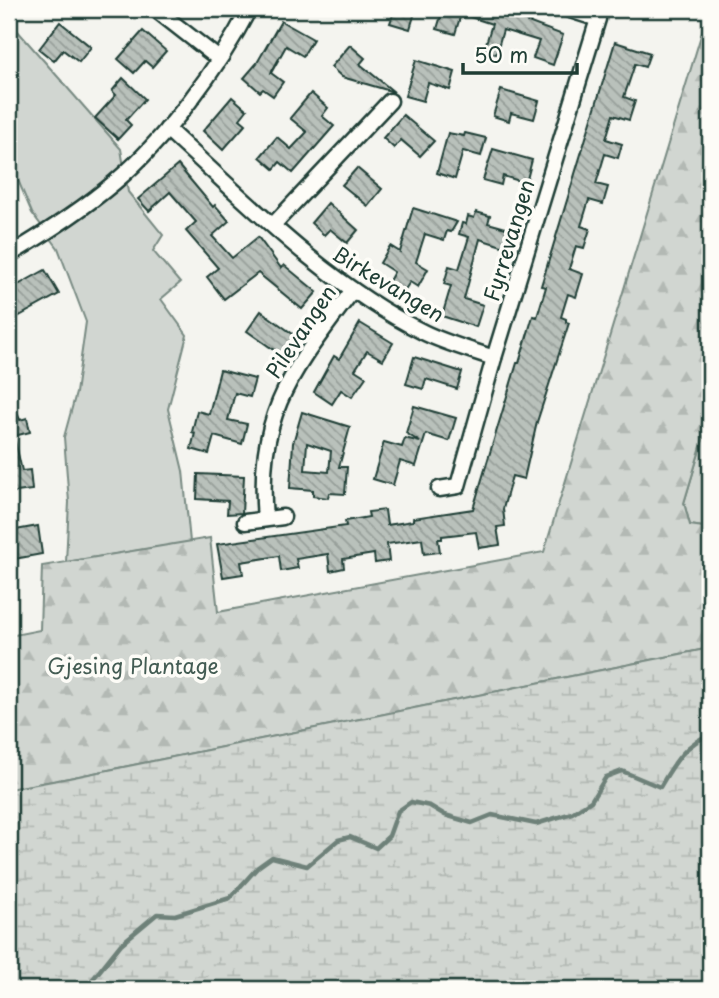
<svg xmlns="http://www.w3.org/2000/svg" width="719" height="998" font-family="'Playpen Sans',sans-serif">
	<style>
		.green { fill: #d1d6d1; stroke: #788a82; stroke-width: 2 }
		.forest { fill: url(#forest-firs); stroke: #788a82; stroke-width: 2 }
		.wetland { fill: url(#wetland-marsh); stroke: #788a82; stroke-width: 2 }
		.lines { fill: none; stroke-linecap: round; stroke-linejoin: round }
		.stream { stroke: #6e8179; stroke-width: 4.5 }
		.building { fill: url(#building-back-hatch); stroke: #1f3d34; stroke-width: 2; fill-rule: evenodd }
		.minor-casing { stroke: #1f3d34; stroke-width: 19 }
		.minor { stroke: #fdfcf7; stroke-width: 14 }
		.labels { text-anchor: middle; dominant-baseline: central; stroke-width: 7; stroke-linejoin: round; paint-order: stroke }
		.street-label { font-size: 21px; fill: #1f3d34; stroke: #fdfcf7 }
		.park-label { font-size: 21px; fill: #435c53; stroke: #fdfcf7 }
	</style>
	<defs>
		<pattern id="forest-firs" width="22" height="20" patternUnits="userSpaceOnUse" patternTransform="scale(1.75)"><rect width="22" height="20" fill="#d1d6d1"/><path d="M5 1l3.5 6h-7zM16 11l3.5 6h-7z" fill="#b3b9b4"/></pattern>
		<pattern id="wetland-marsh" width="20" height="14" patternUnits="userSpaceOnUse" patternTransform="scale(1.75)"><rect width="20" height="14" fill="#d1d6d1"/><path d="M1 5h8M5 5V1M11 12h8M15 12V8" fill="none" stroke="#b3b9b4"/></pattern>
		<pattern id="building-back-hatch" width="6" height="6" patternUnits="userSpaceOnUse" patternTransform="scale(1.75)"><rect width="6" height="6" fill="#b9c1bb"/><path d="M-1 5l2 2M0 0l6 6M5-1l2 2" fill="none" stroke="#969e99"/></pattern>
	</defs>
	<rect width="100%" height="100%" fill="#f4f4ef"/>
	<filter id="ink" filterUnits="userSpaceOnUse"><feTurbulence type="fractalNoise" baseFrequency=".0143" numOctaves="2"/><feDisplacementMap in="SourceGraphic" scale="14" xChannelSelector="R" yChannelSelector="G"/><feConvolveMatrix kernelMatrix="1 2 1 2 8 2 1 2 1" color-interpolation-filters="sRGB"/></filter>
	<g filter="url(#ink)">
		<g class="green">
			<path d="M9,21L121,149L128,192L163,235L153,251L180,283L161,299L187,335L168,409L183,471L190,542L66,562L69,502L64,437L76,393L86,322L58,248L32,213L9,159Z"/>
			<path d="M710,416V528L690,525L684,503Z"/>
		</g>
		<path class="forest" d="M709,9L710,416L684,503L690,525L710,528V648L69,778L9,789V636L40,630L42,566L210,538L218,612L544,552Z"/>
		<path class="wetland" d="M710,648V989H9V789L69,778Z"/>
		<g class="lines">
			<path class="stream" d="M85,989L121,944L157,914L175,915L230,898L258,867L272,857L307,866L338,840L350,837L376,848L389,836L398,811L411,802L430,806L445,815L472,823L492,815L536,824L572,813L591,801L606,777L622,771L660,787C673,765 685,743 710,735"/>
		</g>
		<g class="building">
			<path d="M395,9H416L410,29L390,23Z"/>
			<path d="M443,9H493L563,35L553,65L533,58L539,41L503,30L496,54L484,50L492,24L461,14L455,34L437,29Z"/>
			<path d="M281,21L313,39L303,56L286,46L271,73L283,82L273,96L263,89L260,92L244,78L257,63Z"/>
			<path d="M60,22L91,47L79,62L63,50L54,61L39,49Z"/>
			<path d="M143,31L166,51L152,67L145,61L134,73L118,59Z"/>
			<path d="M615,42L650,53L645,67L635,64L624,97L635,101L629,120L613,115L606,139L622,144L618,158L605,154L596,184L608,187L603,204L589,200L581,226L590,229L584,248L576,246L569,269L583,274L576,297L568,294L561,317L566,319V322L569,323L537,422L524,479L512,476L503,509L505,526L497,527L500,545L479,548L476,532L442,536V539H438L440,552L424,554L422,539L387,544L389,561L375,563L374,554L343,559L344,568L330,571L328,554L296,559L298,568L281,571L279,556L241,562L243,574L223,577L217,544L346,526L345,521L369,517L368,512L385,510L387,525L413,521V518L473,509L517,363H519L533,316L537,317L546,287L541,286Z"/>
			<path d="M350,45L365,58L360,64L394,92L342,77L331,67Z"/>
			<path d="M416,60L455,72L450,90L428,83L423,101L405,96Z"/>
			<path d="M123,78L145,99L126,120L131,125L118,139L95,118L116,95L112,91Z"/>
			<path d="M501,90L539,101L534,119L511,113L509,121L493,116Z"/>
			<path d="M311,93L328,108L322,116L334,126L293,173L280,162L274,169L260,157L277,137L291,149L307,132L290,118Z"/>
			<path d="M232,97L247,110L240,119L246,124L223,150L203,131Z"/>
			<path d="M403,115L434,141L420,156L401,140L394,148L383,138Z"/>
			<path d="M448,133L464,136L465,133L486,138L481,156L463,151L455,179L437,173Z"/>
			<path d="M493,149L532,160L526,183L503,176L501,185L483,180Z"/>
			<path d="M178,165L213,207L215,205L229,221L212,236L232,258L258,237L281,268L284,265L317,292L302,309L258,273L224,299L207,277L218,268L186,231L196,222L170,192L149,211L138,199Z"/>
			<path d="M357,168L382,189L368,206L342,185Z"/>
			<path d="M328,203L358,230L347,243L330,229L324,235L311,223Z"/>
			<path d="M413,208L457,222L451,232L447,231L444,240L425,234L416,262L428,269L418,287L410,282L400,297L385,288L394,272L380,263L390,246L400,252Z"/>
			<path d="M476,212L490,216L488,223L513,230L508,248L480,239L464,299L483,305L476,327L442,316L451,286L444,284L449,266L459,269L469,237L459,234L462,223L466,224L468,216L474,218Z"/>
			<path d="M45,270L59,294L14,319L9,310V290Z"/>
			<path d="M261,311L297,337L284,357L247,331Z"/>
			<path d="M360,323L393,343L383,360L367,351L355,370L366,377L352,397L341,390L332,404L314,392L334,356L339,359Z"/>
			<path d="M414,357L462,372L457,389L426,379L423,389L406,384Z"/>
			<path d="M220,370L255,379L250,397L235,393L228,420L247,424L242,444L214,436L209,454L191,449L195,433L192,432L197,411L209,414Z"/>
			<path d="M9,394L20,420L27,418L30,432L14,436L22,471L30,470L32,490L9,493Z"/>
			<path d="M414,406L456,418L449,441L426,434L416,466L400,461L393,485L373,479L384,442L402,447L405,438L420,442L406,433Z"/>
			<path d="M302,412L350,427L339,467H347L345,494L329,493L328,498L313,496V490L290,488L293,443ZM307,443L331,451L329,472L305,470Z"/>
			<path d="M198,474L244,476L242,513L227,514L228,501L197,499Z"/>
			<path d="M38,526L42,554L14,559L10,531Z"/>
		</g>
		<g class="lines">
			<g class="minor-casing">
				<g id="minor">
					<path d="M155,9L219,59"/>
					<path d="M167,129C247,202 325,283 423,332C445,343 471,350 494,358"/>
					<path d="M273,225L390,101"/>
					<path d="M9,255C46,233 82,210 115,182C165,140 219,67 249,9"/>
					<path d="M439,489L458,486L494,358L598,19L567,9"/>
					<path d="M265,519C256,411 292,372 353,290"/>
					<path d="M245,522L283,517"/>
				</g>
			</g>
			<use href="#minor" class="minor"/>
		</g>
	</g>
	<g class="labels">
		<g class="street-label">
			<text transform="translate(508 240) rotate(-73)">Fyrrevangen</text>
			<text transform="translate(389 283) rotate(31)">Birkevangen</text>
			<text transform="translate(300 331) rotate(-56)">Pilevangen</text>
		</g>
		<g class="park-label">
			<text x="133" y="665">Gjesing Plantage</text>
		</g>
	</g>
	<rect width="719" height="998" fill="none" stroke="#fdfcf7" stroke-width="35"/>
	<rect x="18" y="18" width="684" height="963" fill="none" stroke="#1f3d34" stroke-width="2.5" filter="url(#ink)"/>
	<path d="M463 63v10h114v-10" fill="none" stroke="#1f3d34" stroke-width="3.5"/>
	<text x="474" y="63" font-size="21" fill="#1f3d34" stroke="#fdfcf7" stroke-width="5" paint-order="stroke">50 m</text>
</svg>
